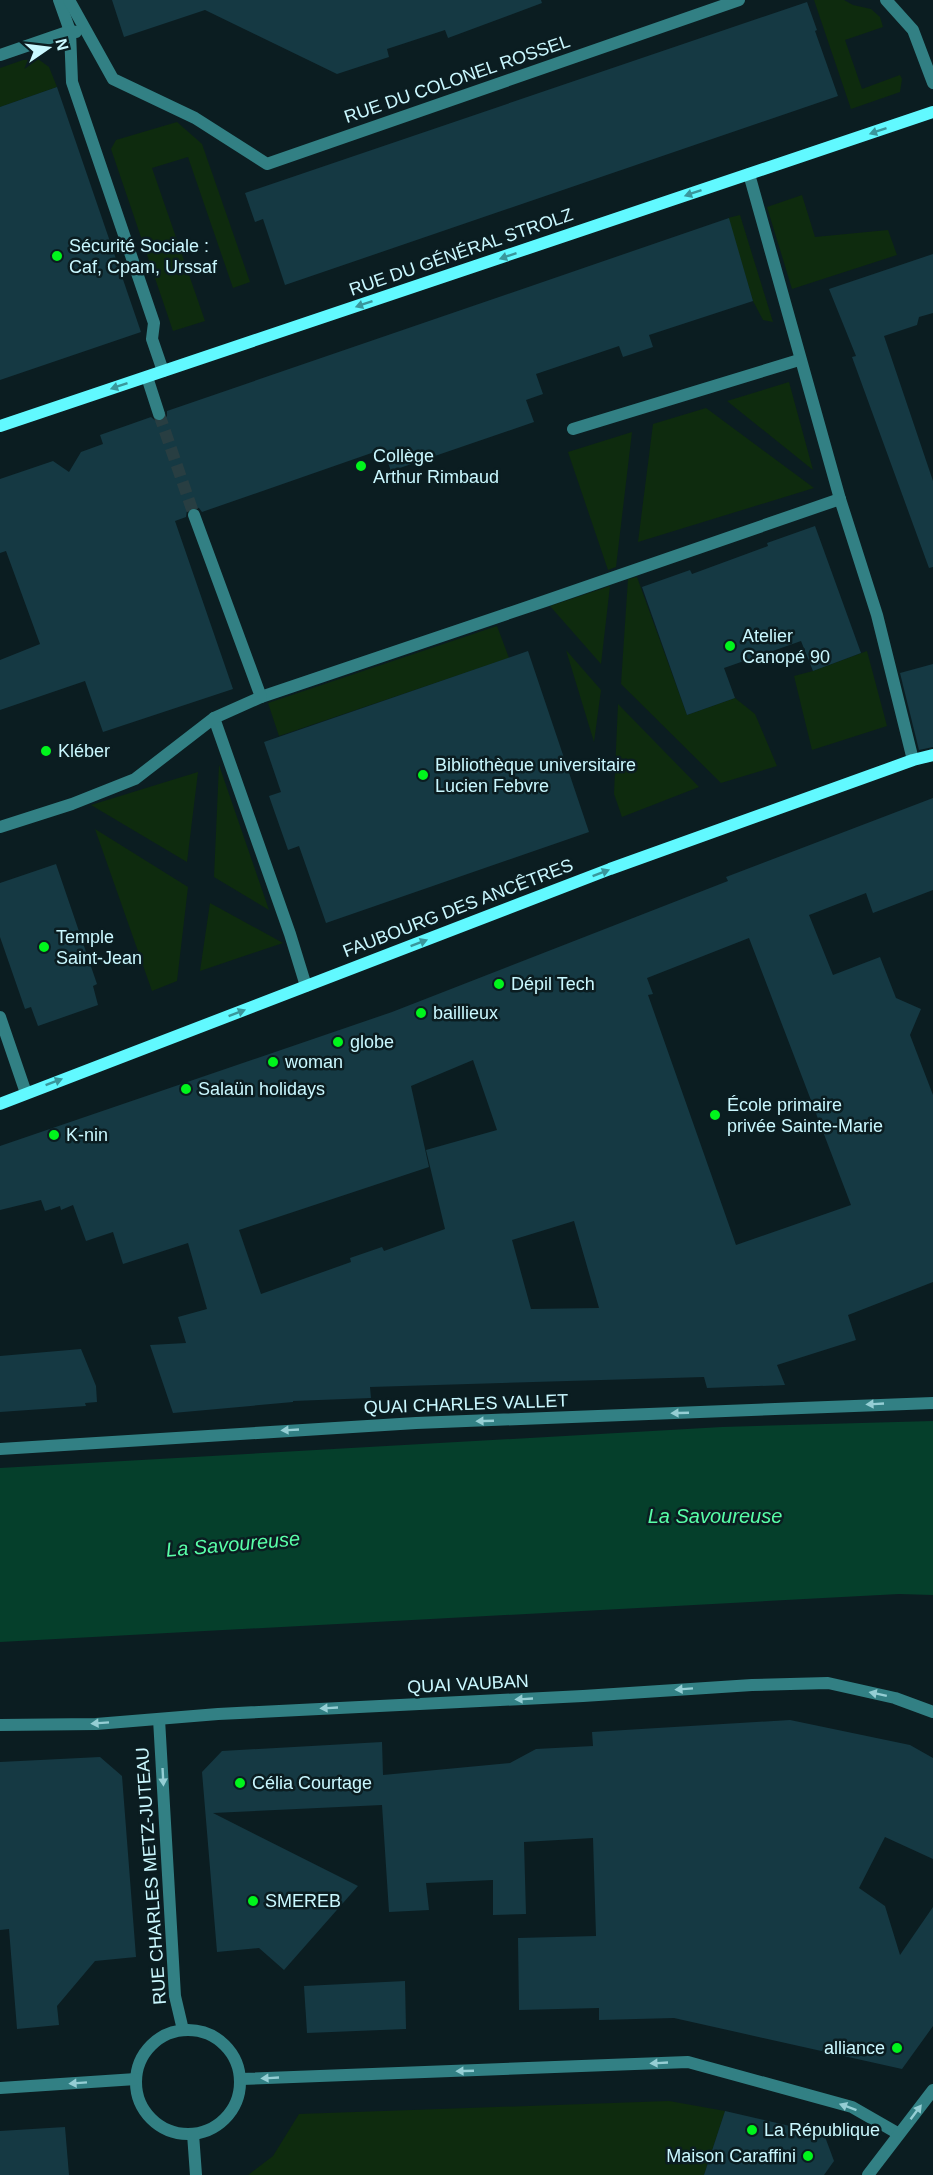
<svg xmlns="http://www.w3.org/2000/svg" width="933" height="2175" font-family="Helvetica,sans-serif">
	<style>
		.green { fill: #0e2b0e }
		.water { fill: #053f2b }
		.building { fill: #153943; fill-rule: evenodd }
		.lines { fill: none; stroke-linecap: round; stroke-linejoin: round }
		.street-tunnel { stroke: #283e42; stroke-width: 12; stroke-dasharray: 12 6; stroke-linecap: butt }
		.street { stroke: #328084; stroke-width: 12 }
		.secondary { stroke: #61f9ff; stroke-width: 12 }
		.oneway { fill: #3a969b }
		.oneway2 { fill: #95ced4 }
		.poi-dot { fill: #00f51c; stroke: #0b1d21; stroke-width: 2 }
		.labels { text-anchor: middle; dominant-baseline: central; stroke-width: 5; stroke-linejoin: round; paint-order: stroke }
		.street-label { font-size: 18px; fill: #caf8ff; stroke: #0b1d21 }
		.poi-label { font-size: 18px; fill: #caf8ff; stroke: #0b1d21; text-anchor: start }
		.water-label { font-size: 20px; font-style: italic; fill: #58ffa8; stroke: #0b1d21 }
	</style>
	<rect width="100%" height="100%" fill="#0b1d21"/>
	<g class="green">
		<path d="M814,0H844L853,5L871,9L880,17L883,27L845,40L862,89L900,75L902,79L900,92L851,109Z"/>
		<path d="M38,59L49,67L57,87L0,107V68L23,60Z"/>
		<path d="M177,122L202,144L250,282L233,288L188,157L152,168L205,321L173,331L111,149L116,140Z"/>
		<path d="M802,195L815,237L888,230L897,255L792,289L767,207Z"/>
		<path d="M740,215L773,322L763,320L753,301L728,218Z"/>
		<path d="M789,382L813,470L727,401Z"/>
		<path d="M706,408L814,488L638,542L653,424Z"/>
		<path d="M632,432L616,567L608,570L568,452Z"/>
		<path d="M637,577L687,715L735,698L755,714L777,766L721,783L621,684L628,579Z"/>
		<path d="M610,586L601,664L550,606Z"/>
		<path d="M497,626L509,658L279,736L268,703Z"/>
		<path d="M566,650L601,690L594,742Z"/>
		<path d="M867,651L887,726L812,750L794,676L813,671Z"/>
		<path d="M618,704L699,787L622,817L614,794Z"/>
		<path d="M219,765L269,910L214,877Z"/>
		<path d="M198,772L187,862L91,805Z"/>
		<path d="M95,829L188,887L177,981L152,991Z"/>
		<path d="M210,903L283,943L200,971Z"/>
		<path d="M669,2101L725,2111L704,2175H248L273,2156L299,2114Z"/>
	</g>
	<path class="water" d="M933,1421V1595L899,1594L0,1642V1468L722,1427Z"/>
	<g class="building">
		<path d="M112,0H541L542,3L448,38L445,30L387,49L389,57L337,74L205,10L124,37Z"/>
		<path d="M807,2L817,30L815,31L838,96L285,285L263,219L255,222L245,193Z"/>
		<path d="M57,87L141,332L0,380V107Z"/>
		<path d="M729,218L753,301L649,335L653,347L623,357L619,346L536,374L543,394L526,400L534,422L391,471L383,449L202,512L199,508L192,507L187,510L186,517L175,521L233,689L103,732L85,681L0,710V660L40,644L6,551L0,553V479L53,461L69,472L81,452L103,444L100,435L151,417L157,422H162L167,416V411Z"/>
		<path d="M933,254V313L919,317L917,325L884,336L933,481V567L929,568L852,357L856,356L829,289Z"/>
		<path d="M815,526L861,653L813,671L801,641L724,668L735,698L687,715L642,587L690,570L692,574L768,546L767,543Z"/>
		<path d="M528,651L589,832L326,923L299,846L288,850L269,796L281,792L264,742Z"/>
		<path d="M933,664V747L919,750L900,673Z"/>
		<path d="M933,798V890L873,913L866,893L809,915L833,975L880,957L896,998L921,1009L910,1035L933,1095V1282L848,1315L856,1340L777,1365L785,1385L707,1388L704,1377L370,1387L371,1398L293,1401V1402L173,1413L150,1345L186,1343L178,1317L207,1309L188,1243L123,1264L113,1232L86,1241L73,1205L61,1210L60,1206L45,1211L41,1200L0,1210V1146L392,1012L728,881L726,877ZM749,938L851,1205L736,1245L648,995L653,994L647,978ZM473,1060L497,1130L426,1150L445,1229L384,1251L382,1247L350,1258L351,1262L261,1294L239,1230L429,1167L411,1086ZM574,1221L599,1308L531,1309L512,1240Z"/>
		<path d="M56,864L97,984L93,986L98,1005L38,1026L31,1007L25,1009L0,937V883Z"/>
		<path d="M81,1349L96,1386L97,1402L85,1403L86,1406L0,1412V1356Z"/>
		<path d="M790,1720L910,1745L933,1758V1859L885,1837L859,1888L885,1906L900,1955L933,1907V2026L902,2069L674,2018L599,2020V2008L519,2010L518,1938L596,1936L593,1838L524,1842L526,1914L493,1915V1880L426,1883L429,1910L389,1912L382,1805L213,1813L358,1886L284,1970L259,1948L217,1952L202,1772L222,1751L382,1742L383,1775L510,1763L536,1749L593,1746L592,1732Z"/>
		<path d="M100,1757L122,1776L136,1957L95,1961L57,2006L59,2025L17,2029L9,1929L0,1930V1762Z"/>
		<path d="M405,1981L406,2029L307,2033L304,1986Z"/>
		<path d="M725,2111L824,2134L834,2161L824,2175H704Z"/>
		<path d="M65,2127L69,2175H0V2131Z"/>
	</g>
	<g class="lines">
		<path class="street-tunnel" d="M159,414L194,515"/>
		<g class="street">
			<path d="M59,0L70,31L72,82L154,323L152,339L163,371"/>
			<path d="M69,0L113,79L195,118L267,164L739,0"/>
			<path d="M886,0L913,30L933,83"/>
			<path d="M0,55L70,31L76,32"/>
			<path d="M749,174L840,499L877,615L913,760"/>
			<path d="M147,377L159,414"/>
			<path d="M573,429L799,360"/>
			<path d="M261,697L545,601L840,499"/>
			<path d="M214,718L290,934L306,986"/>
			<path d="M0,827L72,804L135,779L214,718L261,697L194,515"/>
			<path d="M0,1017L26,1093"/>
			<path d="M0,1449L416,1423L933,1403"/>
			<path d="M159,1719L175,1996L183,2030"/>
			<path d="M0,1725L96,1724L218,1714L583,1696L752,1685L828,1683L895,1698L933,1712"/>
			<circle cx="188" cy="2082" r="52"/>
			<path d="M241,2079L688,2062L852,2107L899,2134"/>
			<path d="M0,2088L136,2079"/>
			<path d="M193,2134L196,2175"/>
			<path d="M868,2175L933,2090"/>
		</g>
		<g class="secondary">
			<path d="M0,426L933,112"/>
			<path d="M0,1104L610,869L913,760L933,755"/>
		</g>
	</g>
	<defs><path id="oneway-solid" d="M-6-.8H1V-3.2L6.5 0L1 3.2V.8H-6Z" transform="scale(1.5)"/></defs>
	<g class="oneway">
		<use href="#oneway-solid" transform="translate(878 131) rotate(161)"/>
		<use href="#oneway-solid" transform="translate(693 193) rotate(161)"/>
		<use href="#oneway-solid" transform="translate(508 256) rotate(161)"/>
		<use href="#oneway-solid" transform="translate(364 304) rotate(161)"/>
		<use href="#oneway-solid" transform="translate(119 386) rotate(161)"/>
		<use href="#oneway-solid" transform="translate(601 873) rotate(-21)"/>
		<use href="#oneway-solid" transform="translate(419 943) rotate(-21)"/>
		<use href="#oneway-solid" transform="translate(237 1013) rotate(-21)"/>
		<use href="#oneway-solid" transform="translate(54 1082) rotate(-21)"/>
	</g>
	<g class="oneway2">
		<use href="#oneway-solid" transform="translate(875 1404) rotate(177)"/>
		<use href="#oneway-solid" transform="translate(680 1413) rotate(178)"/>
		<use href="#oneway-solid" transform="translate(485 1421) rotate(178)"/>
		<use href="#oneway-solid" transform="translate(290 1430) rotate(177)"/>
		<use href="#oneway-solid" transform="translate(684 1689) rotate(176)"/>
		<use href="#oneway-solid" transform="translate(878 1694) rotate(-168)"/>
		<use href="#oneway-solid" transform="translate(524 1699) rotate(177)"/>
		<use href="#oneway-solid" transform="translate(329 1708) rotate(177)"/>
		<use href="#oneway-solid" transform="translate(100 1723) rotate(176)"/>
		<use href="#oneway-solid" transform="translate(163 1777) rotate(87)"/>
		<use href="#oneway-solid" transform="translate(659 2063) rotate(177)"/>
		<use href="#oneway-solid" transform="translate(465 2071) rotate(178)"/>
		<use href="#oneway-solid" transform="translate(270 2078) rotate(177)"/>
		<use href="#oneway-solid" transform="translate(78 2083) rotate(176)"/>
		<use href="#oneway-solid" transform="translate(848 2107) rotate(-160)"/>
		<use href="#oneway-solid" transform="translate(916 2112) rotate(-53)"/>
	</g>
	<g class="poi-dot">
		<circle cx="57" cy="256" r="6"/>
		<circle cx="361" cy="466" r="6"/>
		<circle cx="730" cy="646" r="6"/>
		<circle cx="46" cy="751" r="6"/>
		<circle cx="423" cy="775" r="6"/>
		<circle cx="44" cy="947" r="6"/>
		<circle cx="499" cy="984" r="6"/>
		<circle cx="421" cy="1013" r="6"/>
		<circle cx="338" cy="1042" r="6"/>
		<circle cx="273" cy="1062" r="6"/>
		<circle cx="186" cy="1089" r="6"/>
		<circle cx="715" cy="1115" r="6"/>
		<circle cx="54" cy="1135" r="6"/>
		<circle cx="240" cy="1783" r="6"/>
		<circle cx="253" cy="1901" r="6"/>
		<circle cx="897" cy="2048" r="6"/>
		<circle cx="752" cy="2130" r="6"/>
		<circle cx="808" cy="2156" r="6"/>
	</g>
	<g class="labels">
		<g class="street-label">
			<text transform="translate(457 79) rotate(-19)">RUE DU COLONEL ROSSEL</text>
			<text transform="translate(461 252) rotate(-19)">RUE DU GÉNÉRAL STROLZ</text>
			<text transform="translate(458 908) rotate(-21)">FAUBOURG DES ANCÊTRES</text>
			<text transform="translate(466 1404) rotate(-2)">QUAI CHARLES VALLET</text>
			<text transform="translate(468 1684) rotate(-3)">QUAI VAUBAN</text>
			<text transform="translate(151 1876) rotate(-94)">RUE CHARLES METZ-JUTEAU</text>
		</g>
		<g class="poi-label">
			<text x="69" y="246">Sécurité Sociale :<tspan x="69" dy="21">Caf, Cpam, Urssaf</tspan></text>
			<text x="373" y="456">Collège<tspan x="373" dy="21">Arthur Rimbaud</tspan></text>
			<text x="742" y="636">Atelier<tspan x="742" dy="21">Canopé 90</tspan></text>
			<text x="58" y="751">Kléber</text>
			<text x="435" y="765">Bibliothèque universitaire<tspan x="435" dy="21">Lucien Febvre</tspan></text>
			<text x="56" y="937">Temple<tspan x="56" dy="21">Saint-Jean</tspan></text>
			<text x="511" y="984">Dépil Tech</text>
			<text x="433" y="1013">baillieux</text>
			<text x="350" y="1042">globe</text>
			<text x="285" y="1062">woman</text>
			<text x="198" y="1089">Salaün holidays</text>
			<text x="727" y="1105">École primaire<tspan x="727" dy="21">privée Sainte-Marie</tspan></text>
			<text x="66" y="1135">K-nin</text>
			<text x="252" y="1783">Célia Courtage</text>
			<text x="265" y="1901">SMEREB</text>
			<text x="885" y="2048" text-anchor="end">alliance</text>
			<text x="764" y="2130">La République</text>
			<text x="796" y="2156" text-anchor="end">Maison Caraffini</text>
		</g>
		<g class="water-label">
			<text x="715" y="1516">La Savoureuse</text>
			<text transform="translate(233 1544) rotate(-5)">La Savoureuse</text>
		</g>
	</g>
	<g transform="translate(48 48) rotate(76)" stroke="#0b1d21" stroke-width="4.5" paint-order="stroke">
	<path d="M0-4.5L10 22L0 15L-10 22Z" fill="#caf8ff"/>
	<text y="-9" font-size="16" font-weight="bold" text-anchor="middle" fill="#caf8ff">N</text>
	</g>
</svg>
